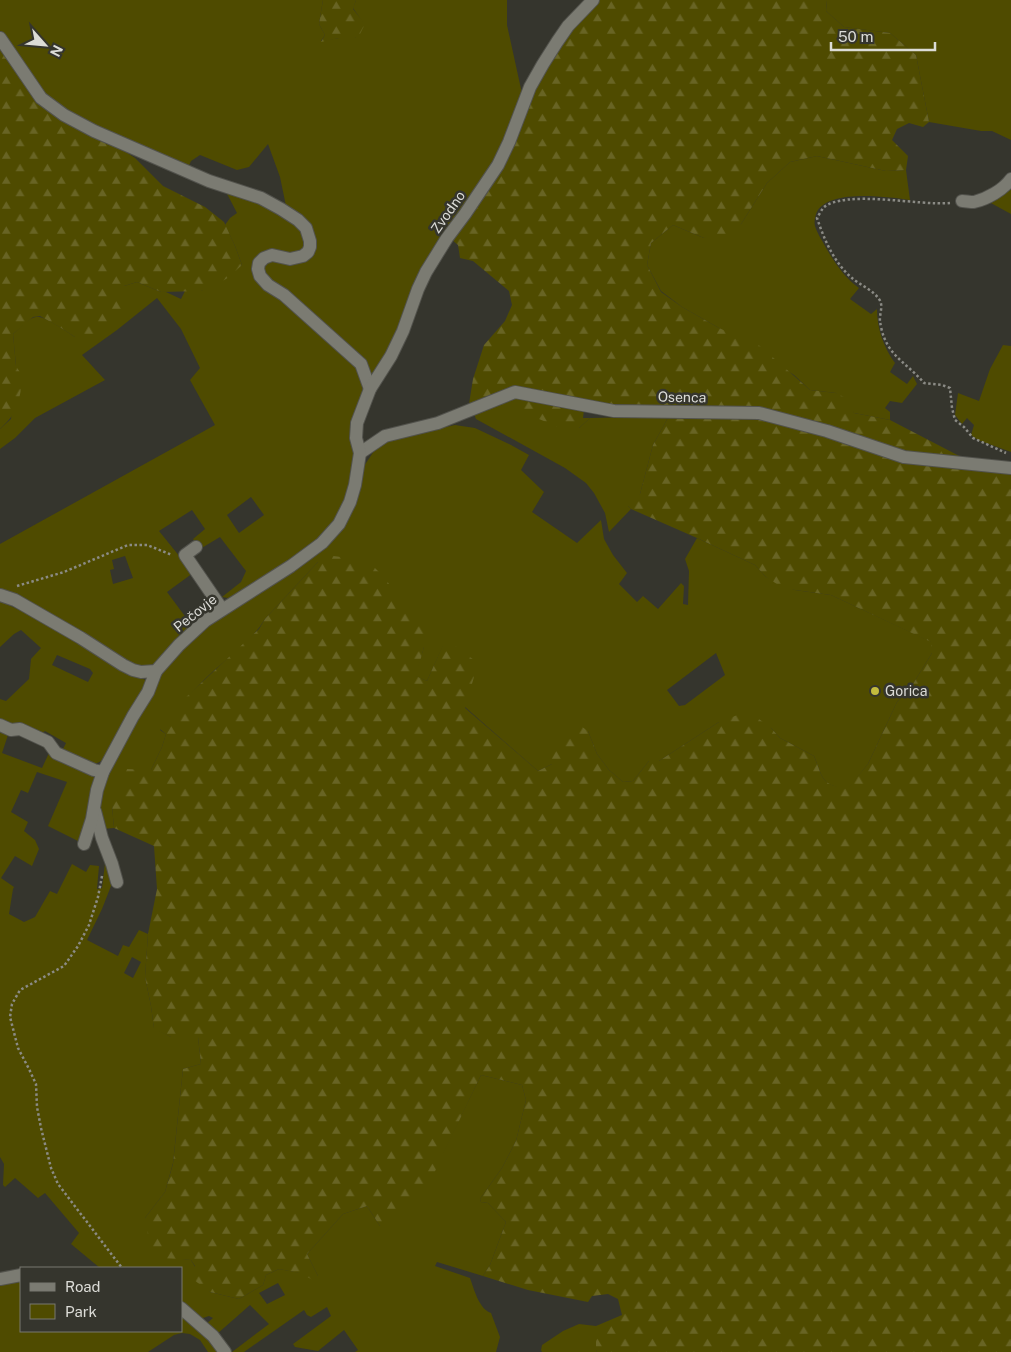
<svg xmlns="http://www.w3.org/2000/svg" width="1011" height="1352" font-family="'Public Sans',sans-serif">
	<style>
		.green { fill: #4f4b00; fill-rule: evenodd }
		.forest { fill: url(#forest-firs) }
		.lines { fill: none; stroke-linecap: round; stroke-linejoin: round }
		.street-casing { stroke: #52524c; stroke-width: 14 }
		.path { stroke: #8b8b85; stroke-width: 2.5; stroke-dasharray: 2.5 2.5; stroke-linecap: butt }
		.street { stroke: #7b7b72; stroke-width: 12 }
		.poi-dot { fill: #c4bc3d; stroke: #35352d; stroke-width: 2 }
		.labels { text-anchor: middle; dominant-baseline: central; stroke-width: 5; stroke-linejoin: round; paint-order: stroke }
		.street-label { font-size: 14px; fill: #dcdcd7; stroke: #35352d }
		.poi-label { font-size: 14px; fill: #dcdcd7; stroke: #35352d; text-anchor: start }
	</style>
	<defs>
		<pattern id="forest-firs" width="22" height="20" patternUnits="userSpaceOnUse" patternTransform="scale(1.25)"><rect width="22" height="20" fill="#4f4b00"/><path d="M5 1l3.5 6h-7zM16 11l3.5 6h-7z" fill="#686424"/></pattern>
	</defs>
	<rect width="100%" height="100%" fill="#35352d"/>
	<g class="green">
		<path d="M0,0H323L319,24L325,35L321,41L339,38H355L364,24L353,8L356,0H507V25L523,98L497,160L450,228L399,334L371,382L264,275V269L269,261L312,250L286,206L280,177L268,144L249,167L237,170L200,155L191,161L188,168L109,133L51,102L0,32Z"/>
		<path d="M827,0H1011V140L992,131H981L929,122L916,55L890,33L844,27L826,11Z"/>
		<path d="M817,156L886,171L906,170L910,200C888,197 826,188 816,214C815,218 814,222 815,226C817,233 822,240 825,246C834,262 844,277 859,288L850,299L871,314L877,309C877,329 884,348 895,363L890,372L907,384L913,376L917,384L902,403L890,401L885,408L890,412V420L854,413L836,393L810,390L794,375L719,328L682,307L661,291L647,265L651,243L673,225L704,238L741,224L767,183L790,162Z"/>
		<path d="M1011,186V214L989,202Z"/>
		<path d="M224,188C243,196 304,217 306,240C306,246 303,249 300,254L281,253L252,271L360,368L366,386L352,485L338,518L316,543L243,592L228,598L222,597L241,582L246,571L220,537L200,549L193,539L205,529L192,510L159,531L193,573L167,592L187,619L209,604L211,608L157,664L135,667L0,591V544L215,425L190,380L200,368L181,329L157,298L117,330L82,355L105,380L35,418L15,438L0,449V429L11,419L16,366L13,334C19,329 28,318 36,317C44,315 67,332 75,337L124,286L137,282L161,292H166L181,299L185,291H201L242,265L235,246L225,225L230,218L237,213ZM251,497L264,515L239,533L227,515ZM125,556L133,578L113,584L110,570L114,569L112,560Z"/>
		<path d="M1003,345L1011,346V452L978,440L971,435L974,425L967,418L962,424L955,415L958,393L979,401L990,369Z"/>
		<path d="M495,401L579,428L590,418L650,417L669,416L653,445L640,494L628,506L631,509L609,532L605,513L594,493L586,483L565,468L476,419L474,414Z"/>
		<path d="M455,425L475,428L511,445L529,455L521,470L544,492L532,512L577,543L601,520L604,539L613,555L627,573L619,584L637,602L643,596L658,609L681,583L684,586L683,604L688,605L689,571L685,559L697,538L755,565L766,577L795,590L831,595L932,642V653L913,684L897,702L868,764L848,789C821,786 823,778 814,756L780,738L771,728L719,722L659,761H649L633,781L623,782L609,770L597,754L588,731L552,764L538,771L465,707L443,646L427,681L415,676L424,647L318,562L265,619C251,642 227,658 207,677C190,693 176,712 160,730L166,734L162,747L151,770L112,806L114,828L102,829L98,808L104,776L160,674L208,622L332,539L364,466L376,448L391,438L408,432L446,427ZM716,653L725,675L685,705L679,706L667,690Z"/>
		<path d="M0,601L32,616L145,680L146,689L104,759C89,771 76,759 61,753L66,743L45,731L38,736L0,722V699L6,701L29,679L31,659L41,648L21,630L14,634L0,647ZM57,655L90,669L93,673L88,682L52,665Z"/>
		<path d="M0,730L8,735L2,753L42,768L49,753L96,775L81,837L78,841L48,826L67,782L37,772L28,793L21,790L11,812L28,822L24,831L35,840L39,849L32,866L15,856L1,878L14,887L13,889L9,914L24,922L35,917L50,891L57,894L72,864L86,872L90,865L99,866L97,889L102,888L105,863L110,874L111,886L102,909L87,940L118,956L123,945L129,947L139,930L148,934L145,977L151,1006L154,1028L171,1037H198L201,1064L183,1069L173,1163L165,1192L145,1218L182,1259L191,1260L210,1292L239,1299L263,1285L266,1275L279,1269L318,1276L307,1254L343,1214L367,1206L380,1226L426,1188L481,1075L522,1085L526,1100L516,1141L502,1168L480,1199L481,1202L488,1203L506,1222L490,1265L483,1276L437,1262L435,1266L470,1278C474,1289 479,1309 491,1313L500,1337L496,1352H355L358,1350L344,1330L318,1351L295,1347L293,1344L331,1316L327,1307L311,1317L307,1315L304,1310L244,1352H232L269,1324L250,1305L217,1334L206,1324L213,1318L209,1316L200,1319L181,1304V1268H100L71,1244L79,1233L45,1193L38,1198L15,1178L5,1187L3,1185L4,1164L0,1157ZM132,957L141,962L133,978L124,973ZM278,1283L285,1295L267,1304L259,1293Z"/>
		<path d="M21,1281V1331H181V1314L221,1352H208L200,1340L190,1334L182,1333L174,1335L148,1352H0V1285Z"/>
		<path d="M579,1324L596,1326V1350L597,1352H542L541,1350L542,1345L563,1331Z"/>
	</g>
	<g class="forest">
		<path d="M323,0H356L353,9L365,24L360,34L355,38H339L321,42L325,35L319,24Z"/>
		<path d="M596,0H827L826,11L844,27L890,33L916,55L929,122L923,127L909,123L897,129L892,140L908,156L906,170L886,171L817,156L790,162L767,183L741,224L730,236L704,238L673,225L651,243L647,265L661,292L682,307L719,328L760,346L810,390L836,393L848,399L854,413L890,420L967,460L1011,472V1352H597L596,1350V1326L622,1315L618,1299L608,1294L592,1296L588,1302L528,1290L483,1276L490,1265L506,1222L488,1203L481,1202L480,1199L502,1168L516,1141L526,1100L522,1085L481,1075L427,1188L395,1224L380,1226L367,1206L343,1214L307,1254L318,1276L313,1280L299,1273L279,1269L266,1275L263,1285L239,1299L210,1292L194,1280L195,1266L191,1260L161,1258L150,1247L145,1218L165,1192L173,1164L183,1069L201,1064L198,1037H171L154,1029L151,1006L145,977L148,934L157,889L154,846L114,828L112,806L127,769L151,770L162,747L166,734L160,729L183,700L259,629L265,619L318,562L333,556L367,560L382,575L426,630L424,647L416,676L427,681L443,645L450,642L478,663L465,708L538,771L552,764L549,748L578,724L588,731L597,754L609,770L623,782L633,781L649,761H659L719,722L748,711L771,728L780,738L814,756C823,778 821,786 848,788L868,764L897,702L913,684L932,653L931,642L831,595L795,590L780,586L766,577L755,565L697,538L631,509L628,506L626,499L640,494L653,445L669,416L584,409L583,418H590L579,428L568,431L495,401L487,396L469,404L473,379L484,345L505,321L512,305L509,291L473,261L460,258L458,245L451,239L526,106L559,43Z"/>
		<path d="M0,46L41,102L115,145L135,158L163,186L205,207L224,222L235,246L242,265L229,277L215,286L201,291L161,292L137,282L124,286L125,308L115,321L106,329L89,339L75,337L58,326L40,316L33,317L13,334L16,366L23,377C19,400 19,412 0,429Z"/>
	</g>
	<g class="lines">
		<g class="street-casing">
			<g id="street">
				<path d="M0,38L41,98L64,115L94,131L209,181L261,198L281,209L298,220L306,228L310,241V247L308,252L303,256L290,259L272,255L264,258L259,263L258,269L260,276L268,285L284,295L361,364L370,389"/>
				<path d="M962,201C965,201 970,202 974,202C987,199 1003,190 1011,179"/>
				<path d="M360,453L385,436L438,423L515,392L614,411L759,413L827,431L904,457L1011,468"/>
				<path d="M196,547L185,555L222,609"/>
				<path d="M0,595L15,600L81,638L123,665L133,670L141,672L156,671L179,645L205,621L291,566L322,543L339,524L350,502L355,485L360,453L356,438L357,423L370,389L391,356L403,331L418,289L426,272L447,238L465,214L498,165L509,142L530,87L543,64L557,42L568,26L593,0"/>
				<path d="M0,725L11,730L20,729L48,742L56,753L94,770L103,772"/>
				<path d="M95,811L102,838L112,864L117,882"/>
				<path d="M84,844L92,819L97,790L103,772L133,716L148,692L156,671"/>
				<path d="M0,1279L21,1275"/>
				<path d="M181,1308L213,1336L225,1352"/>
			</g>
		</g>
		<g class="path">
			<path d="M950,203C920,206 844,189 823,208C821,211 819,215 817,218C824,239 834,263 852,278C860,285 873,290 879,299C884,306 879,314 880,322C881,326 882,333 884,337C891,357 911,367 924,383L942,385L950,388L952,408L955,420L964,427L973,438L1006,453"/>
			<path d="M17,586L64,572L128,545H147L172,555"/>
			<path d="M102,876L98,897L89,925L78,946L64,966L20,990L12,1004L10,1017L18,1048L29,1069L36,1084L37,1107L41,1128L51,1168L58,1184L122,1268"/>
		</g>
		<use href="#street" class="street"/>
	</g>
	<circle class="poi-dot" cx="875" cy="691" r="5"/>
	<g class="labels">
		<g class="street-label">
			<text transform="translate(448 212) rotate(-55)">Zvodno</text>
			<text transform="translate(682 397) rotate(1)">Osenca</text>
			<text transform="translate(195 613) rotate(-39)">Pečovje</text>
		</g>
		<g class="poi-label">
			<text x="885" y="691">Gorica</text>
		</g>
	</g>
	<rect x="20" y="1267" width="162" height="65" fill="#35352d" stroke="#787871"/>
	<rect x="30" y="1283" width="25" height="8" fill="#7b7b72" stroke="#787871"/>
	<text x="65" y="1292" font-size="15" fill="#dcdcd7">Road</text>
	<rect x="30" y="1304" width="25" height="15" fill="#4f4b00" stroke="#787871"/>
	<text x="65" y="1317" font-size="15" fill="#dcdcd7">Park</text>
	<g transform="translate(45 45) rotate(117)" stroke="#35352d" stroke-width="4" paint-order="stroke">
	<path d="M0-4L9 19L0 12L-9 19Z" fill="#dcdcd7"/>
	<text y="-8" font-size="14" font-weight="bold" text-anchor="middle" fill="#dcdcd7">N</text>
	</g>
	<path d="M831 42v8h104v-8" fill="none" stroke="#dcdcd7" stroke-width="2.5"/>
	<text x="838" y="42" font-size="15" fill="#dcdcd7" stroke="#35352d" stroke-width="4" paint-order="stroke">50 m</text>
</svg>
